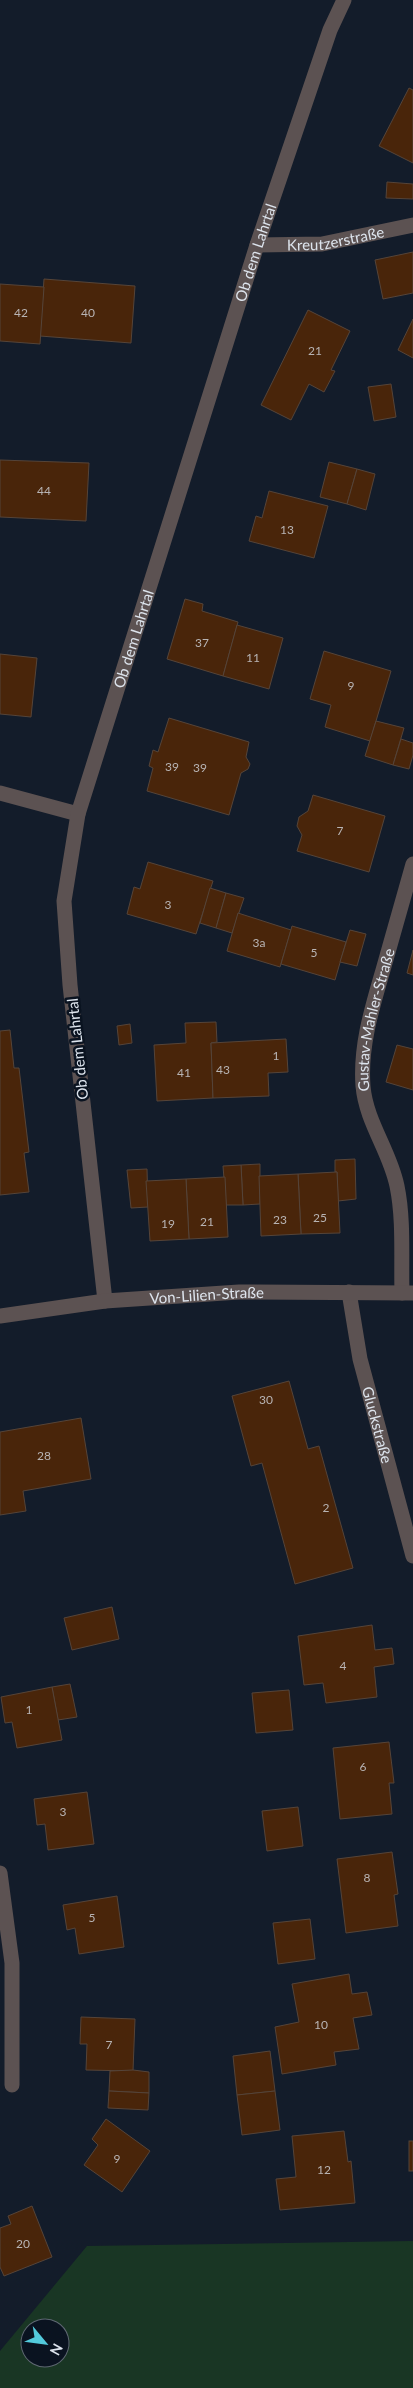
<svg xmlns="http://www.w3.org/2000/svg" width="413" height="2388" font-family="Lato,sans-serif">
	<style>
		.green { fill: #193624; fill-rule: evenodd }
		.building { fill: #49250a; stroke: #554439 }
		.lines { fill: none; stroke-linecap: round; stroke-linejoin: round }
		.minor { stroke: #5c5252; stroke-width: 15 }
		.labels { text-anchor: middle; dominant-baseline: central; stroke-width: 5; stroke-linejoin: round; paint-order: stroke }
		.number-label { font-size: 12px; fill: #b8b4b4 }
		.street-label { font-size: 15px; fill: #dde4ed; stroke: #0a1320 }
	</style>
	<rect width="100%" height="100%" fill="#131c2a"/>
	<path class="green" d="M413,2241V2388H0V2351L87,2246ZM30,2328H60V2358H30Z"/>
	<g class="building">
		<path d="M409,88L413,90V163L379,146Z"/>
		<path d="M387,182L413,184V199L386,198Z"/>
		<path d="M413,252V293L383,299L375,260Z"/>
		<path d="M44,279L135,286L131,343L40,336Z"/>
		<path d="M0,284L44,287L40,344L0,341Z"/>
		<path d="M308,310L350,331L331,370L335,371L324,392L309,384L291,420L261,405Z"/>
		<path d="M413,319V358L398,350Z"/>
		<path d="M391,384L396,417L374,421L368,387Z"/>
		<path d="M0,460L89,463L86,521L0,517Z"/>
		<path d="M329,462L357,469L347,504L320,497Z"/>
		<path d="M357,469L375,474L366,510L347,504Z"/>
		<path d="M269,491L328,506L314,558L249,541L256,516L262,518Z"/>
		<path d="M185,599L203,604L202,611L238,622L223,676L167,659Z"/>
		<path d="M237,625L283,638L269,689L223,676Z"/>
		<path d="M324,651L391,671L370,741L325,727L331,705L310,699Z"/>
		<path d="M0,654L37,658L31,717L0,714Z"/>
		<path d="M169,718L249,742L246,757L250,764L248,769L241,773L229,815L147,791L153,768L149,766L153,750L158,752Z"/>
		<path d="M376,721L404,728L393,765L365,756Z"/>
		<path d="M401,739L413,743V755L409,769L393,765Z"/>
		<path d="M313,795L385,816L369,872L297,851L302,835L297,826L299,817L308,811Z"/>
		<path d="M148,862L213,881L196,934L127,914L134,887L140,889Z"/>
		<path d="M210,888L226,893L216,928L200,923Z"/>
		<path d="M226,893L244,898L232,933L216,928Z"/>
		<path d="M238,913L291,930L280,967L227,951Z"/>
		<path d="M292,926L346,942L335,980L281,964Z"/>
		<path d="M350,930L366,934L357,966L340,962Z"/>
		<path d="M413,950V975L407,973Z"/>
		<path d="M216,1022L217,1042L211,1043L213,1098L157,1101L154,1045L186,1043L185,1023Z"/>
		<path d="M130,1024L132,1043L119,1045L117,1026Z"/>
		<path d="M10,1030L14,1068H19L29,1152L24,1153L29,1192L0,1195V1031Z"/>
		<path d="M286,1039L288,1072L268,1073L269,1096L213,1098L211,1043Z"/>
		<path d="M397,1045L413,1049V1090L386,1082Z"/>
		<path d="M355,1159L356,1199L338,1201L337,1172H335V1160Z"/>
		<path d="M260,1164V1204L243,1205L241,1165Z"/>
		<path d="M241,1165L243,1205H226L223,1166Z"/>
		<path d="M147,1169L148,1207L131,1208L127,1170Z"/>
		<path d="M337,1172L340,1233L301,1234L298,1174Z"/>
		<path d="M298,1174L301,1234L261,1236L259,1176Z"/>
		<path d="M225,1177L228,1237L189,1239L186,1179Z"/>
		<path d="M186,1179L189,1239L150,1241L146,1181Z"/>
		<path d="M289,1381L308,1449L319,1446L353,1568L295,1584L262,1463L251,1466L232,1396Z"/>
		<path d="M81,1418L91,1479L23,1491L26,1511L0,1515V1432Z"/>
		<path d="M112,1607L119,1639L72,1650L64,1618Z"/>
		<path d="M372,1625L375,1650L392,1648L394,1664L374,1667L377,1697L326,1703L323,1683L304,1685L298,1636Z"/>
		<path d="M70,1684L77,1717L58,1720L52,1687Z"/>
		<path d="M52,1687L62,1740L17,1748L12,1722L5,1723L1,1697Z"/>
		<path d="M289,1690L293,1730L256,1733L252,1693Z"/>
		<path d="M389,1742L394,1783H389L392,1814L340,1819L333,1748Z"/>
		<path d="M87,1792L94,1844L48,1850L45,1824L37,1825L34,1799Z"/>
		<path d="M298,1807L303,1846L267,1851L262,1811Z"/>
		<path d="M392,1852L398,1894L394,1895L398,1926L346,1933L337,1859Z"/>
		<path d="M117,1896L124,1947L79,1954L75,1928L67,1930L63,1905Z"/>
		<path d="M310,1919L315,1959L278,1964L273,1923Z"/>
		<path d="M349,1974L352,1994L367,1992L372,2015L353,2018L359,2049L334,2052L336,2065L282,2074L275,2027L299,2022L292,1984Z"/>
		<path d="M81,2017L135,2019L133,2071L86,2070L87,2044H80Z"/>
		<path d="M270,2051L275,2091L237,2095L233,2056Z"/>
		<path d="M133,2070L149,2072V2093L109,2091L110,2071Z"/>
		<path d="M109,2091L149,2093L148,2110L108,2108Z"/>
		<path d="M275,2091L280,2130L242,2135L237,2095Z"/>
		<path d="M106,2119L150,2151L122,2192L84,2165L98,2145L92,2139Z"/>
		<path d="M344,2131L348,2162L351,2161L355,2203L280,2210L276,2179L296,2177L292,2136Z"/>
		<rect x="409" y="2141" width="4" height="30"/>
		<path d="M32,2206L52,2257L4,2276L0,2267V2228L11,2224L8,2216Z"/>
	</g>
	<g class="lines">
		<g class="minor">
			<path id="s1" d="M257,245L322,244L413,225"/>
			<path d="M0,793L78,814"/>
			<path id="s2" d="M349,1292L360,1359L413,1556"/>
			<path id="s3" d="M402,1293C401,1258 404,1220 397,1186C390,1151 366,1122 363,1086C360,1046 372,1008 383,970C393,935 403,900 413,864"/>
			<path id="s4" d="M105,1301L70,985L64,901L78,814L257,245L330,30L344,0"/>
			<path id="s5" d="M0,1316L105,1301L239,1292L413,1293"/>
			<path d="M0,1873L12,1963V2085"/>
		</g>
	</g>
	<g class="labels">
		<g class="number-label">
			<text x="21" y="312">42</text>
			<text x="88" y="312">40</text>
			<text x="315" y="350">21</text>
			<text x="44" y="490">44</text>
			<text x="287" y="529">13</text>
			<text x="202" y="642">37</text>
			<text x="253" y="657">11</text>
			<text x="351" y="685">9</text>
			<text x="172" y="766">39</text>
			<text x="200" y="767">39</text>
			<text x="340" y="830">7</text>
			<text x="168" y="904">3</text>
			<text x="259" y="942">3a</text>
			<text x="314" y="952">5</text>
			<text x="276" y="1055">1</text>
			<text x="223" y="1069">43</text>
			<text x="184" y="1072">41</text>
			<text x="320" y="1217">25</text>
			<text x="280" y="1219">23</text>
			<text x="207" y="1221">21</text>
			<text x="168" y="1223">19</text>
			<text x="266" y="1399">30</text>
			<text x="44" y="1455">28</text>
			<text x="326" y="1507">2</text>
			<text x="343" y="1665">4</text>
			<text x="29" y="1709">1</text>
			<text x="363" y="1766">6</text>
			<text x="63" y="1811">3</text>
			<text x="367" y="1877">8</text>
			<text x="92" y="1917">5</text>
			<text x="321" y="2024">10</text>
			<text x="109" y="2044">7</text>
			<text x="117" y="2158">9</text>
			<text x="324" y="2169">12</text>
			<text x="23" y="2243">20</text>
		</g>
		<g class="street-label">
			<text stroke="none"><textPath href="#s1" startOffset="79">Kreutzerstraße</textPath></text>
			<text stroke="none"><textPath href="#s4" startOffset="1079">Ob dem Lahrtal</textPath></text>
			<text stroke="none"><textPath href="#s4" startOffset="674">Ob dem Lahrtal</textPath></text>
			<text stroke="none"><textPath href="#s3" startOffset="281">Gustav-Mahler-Straße</textPath></text>
			<text transform="translate(77 1049) rotate(-96)">Ob dem Lahrtal</text>
			<text stroke="none"><textPath href="#s5" startOffset="208">Von-Lilien-Straße</textPath></text>
			<text stroke="none"><textPath href="#s2" startOffset="136">Gluckstraße</textPath></text>
		</g>
	</g>
	<g transform="translate(45 2343) rotate(119)"><circle r="24" fill="#0a1320" stroke="#5e6772"/>
	<path d="M0-4L9 19L0 12L-9 19Z" fill="#53cadc"/>
	<text y="-8" font-size="14" font-weight="bold" text-anchor="middle" fill="#dde4ed">N</text>
	</g>
</svg>
